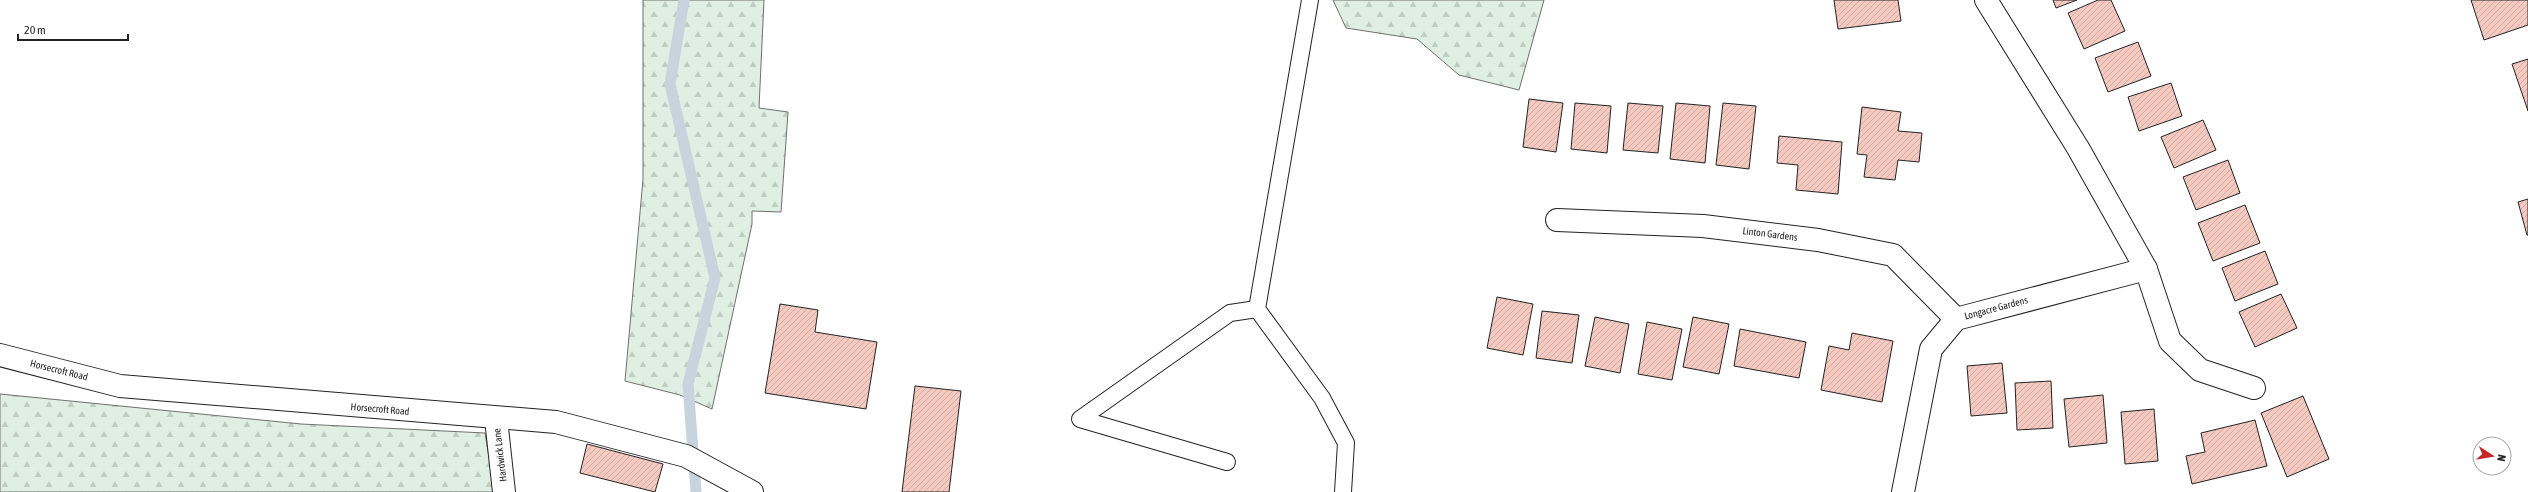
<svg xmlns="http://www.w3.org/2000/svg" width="2528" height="492" font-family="'Asap Condensed',sans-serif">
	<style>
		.forest { fill: url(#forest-firs); stroke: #6f6f6f }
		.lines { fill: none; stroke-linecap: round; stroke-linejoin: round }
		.stream { stroke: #c7d3dd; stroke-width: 11 }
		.building { fill: url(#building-hatch); stroke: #222 }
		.service-casing { stroke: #222; stroke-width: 18 }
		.minor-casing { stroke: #222; stroke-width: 24 }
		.service { stroke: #fff; stroke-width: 16 }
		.minor { stroke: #fff; stroke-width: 22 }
		.labels { text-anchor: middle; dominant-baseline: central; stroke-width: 3; stroke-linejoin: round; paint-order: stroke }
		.street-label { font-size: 10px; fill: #222; stroke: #fff }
	</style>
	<defs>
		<pattern id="forest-firs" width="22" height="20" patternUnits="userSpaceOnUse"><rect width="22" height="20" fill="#e0efe3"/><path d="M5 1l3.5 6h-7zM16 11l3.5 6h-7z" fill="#c0cdc2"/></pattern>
		<pattern id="building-hatch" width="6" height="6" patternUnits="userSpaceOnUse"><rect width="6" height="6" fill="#f3c9c0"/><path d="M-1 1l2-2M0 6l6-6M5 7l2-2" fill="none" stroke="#d0aca5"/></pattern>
	</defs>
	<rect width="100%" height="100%" fill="#fff"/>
	<g class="forest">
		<path d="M643,0H764L759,108L788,112L781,212L752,211V224L712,409L680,395L625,381L643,179Z"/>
		<path d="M1333,0H1544L1519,90L1459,75L1417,39L1346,28Z"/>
		<path d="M0,394L301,424L485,433L495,492H0Z"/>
	</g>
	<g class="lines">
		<path class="stream" d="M684,0L670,84L715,278L688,384L696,492"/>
	</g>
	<g class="building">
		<path d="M1834,0H1898L1901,21L1838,29Z"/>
		<path d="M2053,0H2077L2056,8Z"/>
		<path d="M2098,0H2111L2125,31L2084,49L2068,13Z"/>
		<path d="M2471,0H2528V25L2484,40Z"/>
		<path d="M2138,42L2151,76L2108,92L2095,58Z"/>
		<path d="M2528,59V111L2512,64Z"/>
		<path d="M2171,83L2182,116L2139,131L2128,97Z"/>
		<path d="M1529,99L1563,103L1556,152L1523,147Z"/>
		<path d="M1575,103L1611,106L1607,153L1571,149Z"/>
		<path d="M1628,103L1663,106L1658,153L1623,150Z"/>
		<path d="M1676,103L1710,106L1705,163L1670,159Z"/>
		<path d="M1723,103L1756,106L1749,169L1716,165Z"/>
		<path d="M1862,107L1901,112L1898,131L1922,133L1919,162L1898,160L1895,180L1864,177L1867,155L1857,154Z"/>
		<path d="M2203,120L2216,150L2174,168L2161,137Z"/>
		<path d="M1779,136L1842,142L1838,194L1796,190L1798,165L1777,163Z"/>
		<path d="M2228,160L2240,193L2196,210L2183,177Z"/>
		<path d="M2528,199V235H2527L2518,202Z"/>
		<path d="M2245,205L2260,243L2213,261L2198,223Z"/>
		<path d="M2265,251L2278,284L2235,301L2222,268Z"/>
		<path d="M2281,294L2297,328L2255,347L2239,312Z"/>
		<path d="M1497,297L1533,304L1523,355L1487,348Z"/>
		<path d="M780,304L818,310L815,332L877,342L866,409L765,393Z"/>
		<path d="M1542,311L1579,315L1572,363L1536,358Z"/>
		<path d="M1595,317L1629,324L1620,373L1585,366Z"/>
		<path d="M1693,317L1729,324L1719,374L1683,367Z"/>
		<path d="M1647,322L1682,329L1672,380L1638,374Z"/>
		<path d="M1740,329L1806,342L1799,378L1734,366Z"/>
		<path d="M1852,333L1893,341L1882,402L1821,390L1829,346L1849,350Z"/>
		<path d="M2002,363L2007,413L1971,416L1967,366Z"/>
		<path d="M2051,381L2053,428L2017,430L2015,383Z"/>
		<path d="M915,386L961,391L949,492H902Z"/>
		<path d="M2103,395L2107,443L2069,447L2064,399Z"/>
		<path d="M2303,396L2329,459L2287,477L2261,413Z"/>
		<path d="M2154,409L2158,461L2125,464L2121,412Z"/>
		<path d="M2255,420L2267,466L2192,484L2186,456L2205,452L2201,433Z"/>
		<path d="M587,444L663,464L655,492L580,473Z"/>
	</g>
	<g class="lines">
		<g class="service-casing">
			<g id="service">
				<path d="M1310,0L1257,309L1322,398L1346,443L1343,492"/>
				<path d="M1227,462L1080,419L1230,313L1257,309"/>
			</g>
		</g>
		<g class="minor-casing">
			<g id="minor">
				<path d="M1986,0L2078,148L2146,269L2170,341L2200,370L2254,388"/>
				<path d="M1557,220L1703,226L1818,240L1893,255L1956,319"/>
				<path d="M0,355L120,386L556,422L686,456L752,492"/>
				<path d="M496,419L504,492"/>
				<path d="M1903,492L1931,349L1956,319L2146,269"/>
			</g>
		</g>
		<use href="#service" class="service"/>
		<use href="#minor" class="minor"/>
	</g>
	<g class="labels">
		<g class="street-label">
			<text transform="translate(1770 234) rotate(7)">Linton Gardens</text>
			<text transform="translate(1996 308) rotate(-15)">Longacre Gardens</text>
			<text transform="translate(59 370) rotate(14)">Horsecroft Road</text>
			<text transform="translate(380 409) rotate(5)">Horsecroft Road</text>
			<text transform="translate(500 455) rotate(-97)">Hardwick Lane</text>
		</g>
	</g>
	<g transform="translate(2492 456) rotate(102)"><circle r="19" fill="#ffffff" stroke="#a7a7a7"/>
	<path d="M0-3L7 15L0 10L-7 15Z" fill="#c62828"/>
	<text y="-6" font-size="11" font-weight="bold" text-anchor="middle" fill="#222222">N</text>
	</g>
	<path d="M18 34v6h110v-6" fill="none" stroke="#222222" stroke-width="2"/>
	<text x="24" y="34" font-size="12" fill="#222222" stroke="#ffffff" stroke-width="3" paint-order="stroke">20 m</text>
</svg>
